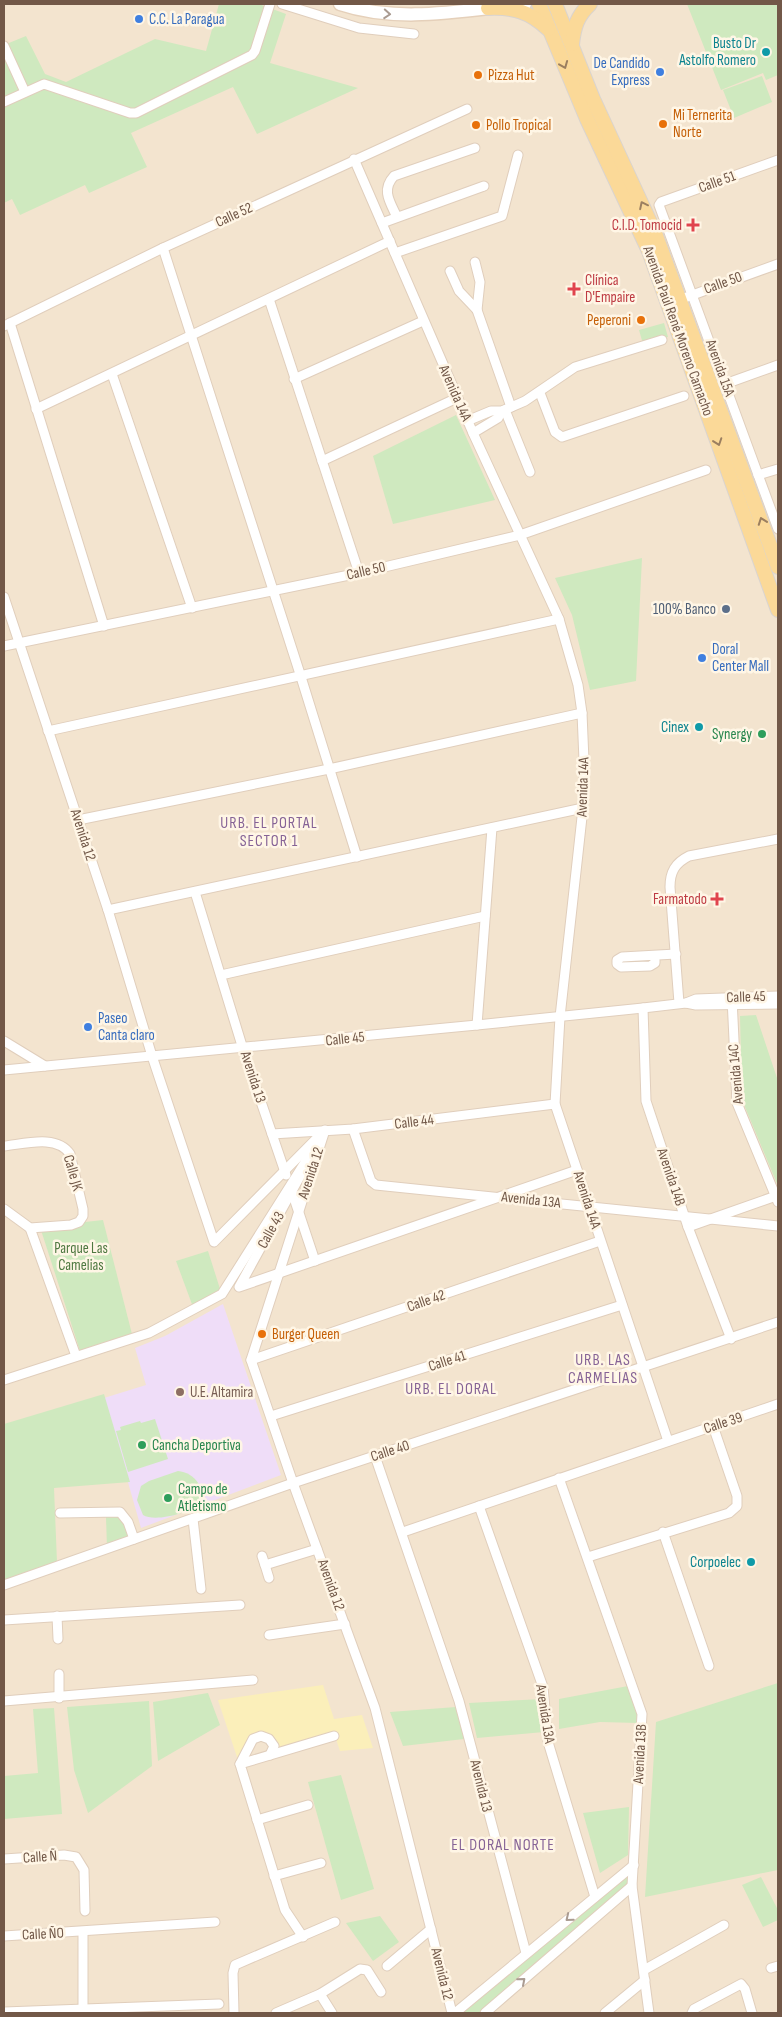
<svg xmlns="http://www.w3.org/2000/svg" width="782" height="2017" font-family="'Sofia Sans Condensed',sans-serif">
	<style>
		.residential { fill: #f3e4cf }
		.education { fill: #efddf8 }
		.green { fill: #cfe9bf }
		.sand { fill: #fbefba }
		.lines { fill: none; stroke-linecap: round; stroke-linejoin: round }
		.street-casing { stroke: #e0cebc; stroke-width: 11 }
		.secondary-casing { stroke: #e5d0ba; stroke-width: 15 }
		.primary-casing { stroke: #dad4cf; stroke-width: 16 }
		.street { stroke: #fff; stroke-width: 9 }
		.secondary { stroke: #fff; stroke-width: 12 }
		.primary { stroke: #fbd998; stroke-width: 14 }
		.oneway { stroke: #aa9b91 }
		.oneway2 { stroke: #9b7f60 }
		.shop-dot { fill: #3f7fe0; stroke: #fff6e6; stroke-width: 2 }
		.culture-dot { fill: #0f9aa8; stroke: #fff6e6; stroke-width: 2 }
		.food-dot { fill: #e8710a; stroke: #fff6e6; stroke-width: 2 }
		.health-dot { fill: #e0444e; stroke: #fff6e6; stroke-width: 2 }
		.service-dot { fill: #5c6f8a; stroke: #fff6e6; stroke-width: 2 }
		.leisure-dot { fill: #2e9e5b; stroke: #fff6e6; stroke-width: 2 }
		.education-dot { fill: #8d6e63; stroke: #fff6e6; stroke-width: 2 }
		.labels { text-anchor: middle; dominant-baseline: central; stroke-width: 5; stroke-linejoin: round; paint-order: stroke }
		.shop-label { font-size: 15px; fill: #366cbe; stroke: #fff6e6; text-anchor: start }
		.culture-label { font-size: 15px; fill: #0d838f; stroke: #fff6e6; text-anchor: end }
		.food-label { font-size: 15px; fill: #c56008; stroke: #fff6e6; text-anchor: start }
		.street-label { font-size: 15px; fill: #725848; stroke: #fff6e6 }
		.health-label { font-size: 15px; fill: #be3a42; stroke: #fff6e6; text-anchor: end }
		.service-label { font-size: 15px; fill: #4e5e75; stroke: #fff6e6; text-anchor: end }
		.leisure-label { font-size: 15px; fill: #27864d; stroke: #fff6e6; text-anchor: start }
		.park-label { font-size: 15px; fill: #4e7840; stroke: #fff6e6 }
		.education-label { font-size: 15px; fill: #785e54; stroke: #fff6e6; text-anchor: start }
		.neighbourhood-label { font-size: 16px; letter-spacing: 1px; fill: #866396; stroke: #fff6e6 }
	</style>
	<rect width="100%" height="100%" fill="#fcf2e0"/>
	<rect class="residential" x="4" y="4" width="774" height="2009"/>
	<path class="education" d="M223,1304L281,1475L141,1528L104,1398L146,1385L135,1348L165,1336Z"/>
	<g class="green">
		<path d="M219,4H259L286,14L270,63L358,88L257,134L233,87L131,133L147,167L89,193L85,185L20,215L12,199L4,203V45L26,36L45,74L66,82L155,39L206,51Z"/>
		<path d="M687,4H778V75L766,80L763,73L721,90Z"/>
		<path d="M762,76L772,102L734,118L723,90Z"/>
		<path d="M664,323L668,337L643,344L639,330Z"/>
		<path d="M456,415L495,500L393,524L373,456Z"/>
		<path d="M642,558L636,681L590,690L572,615L555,578Z"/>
		<path d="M756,1015L778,1081V1186L742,1100L740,1016Z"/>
		<path d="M103,1220L133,1338L81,1354L40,1227Z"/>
		<path d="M208,1251L221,1292L193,1307L176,1261Z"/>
		<path d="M104,1394L130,1482L54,1488L57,1562L4,1580V1424Z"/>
		<path d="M155,1419L168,1459L128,1472L116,1431L121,1430L120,1427L140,1421L141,1423Z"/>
		<path d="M178,1471C194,1472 210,1491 196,1505C187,1514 154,1522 143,1515L137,1500L141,1486L149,1481Z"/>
		<path d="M127,1516L135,1538L107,1548L106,1517Z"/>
		<path d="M778,1683V1870L645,1897L656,1722Z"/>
		<path d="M628,1686L639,1715L638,1723L600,1722L559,1729V1699Z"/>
		<path d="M208,1693L220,1725L158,1761L153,1702Z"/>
		<path d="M542,1699L544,1732L477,1738L469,1703Z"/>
		<path d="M149,1701L152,1766L88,1813L74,1770L67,1707Z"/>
		<path d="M456,1707L464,1739L403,1746L390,1712Z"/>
		<path d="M54,1708L62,1814L4,1819V1776L38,1773L33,1709Z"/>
		<path d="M341,1775L374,1889L341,1900L308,1782Z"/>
		<path d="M629,1807L628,1855L600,1873L583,1813Z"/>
		<path d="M633,1867L631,1886L483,2013H458Z"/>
		<path d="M761,1877L778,1910V1920L763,1927L742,1885Z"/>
		<path d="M380,1916L399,1942L373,1961L346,1923Z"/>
	</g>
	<path class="sand" d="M323,1685L334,1719L362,1715L373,1748L340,1751L335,1736L272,1753L275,1745L261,1735L239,1763L218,1700Z"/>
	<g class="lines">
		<g class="street-casing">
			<g id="street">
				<path d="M282,4L359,28L414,34"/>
				<path d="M4,46L25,92"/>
				<path d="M4,102L44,84L130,113H136L252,55L255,51L270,4"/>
				<path d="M354,159L473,433L559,619L578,685L582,713L584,761L583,808L560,1017L555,1104L668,1441"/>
				<path d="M778,160L661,202L659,205L778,529"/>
				<path d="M397,217C390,202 381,190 394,176L475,148"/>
				<path d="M382,223L484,186"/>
				<path d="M163,248L301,677L357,857"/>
				<path d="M395,253L502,216L518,155"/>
				<path d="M475,262L480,282L477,310"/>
				<path d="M450,271L459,291L477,310L511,407"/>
				<path d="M269,299L359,573"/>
				<path d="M676,301L778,264"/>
				<path d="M10,323L104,626"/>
				<path d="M4,326L163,248L467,109"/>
				<path d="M112,374L192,608"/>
				<path d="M294,379L423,321"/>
				<path d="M725,384L778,365"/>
				<path d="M540,393L555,432L562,437L684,396"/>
				<path d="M36,409L390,241"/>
				<path d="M505,410L530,472"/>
				<path d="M467,421L491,411H502L525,401L575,367L662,340"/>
				<path d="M473,433L498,418L502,411"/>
				<path d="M322,461L457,398"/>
				<path d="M758,475L778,469"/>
				<path d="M4,597L108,910L152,1056L214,1242L325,1130L251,1360L293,1483L375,1708L452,2013"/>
				<path d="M4,646L359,573L520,535L706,470"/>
				<path d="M48,731L559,619"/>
				<path d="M78,820L329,769L582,713"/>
				<path d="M195,892L243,1049L286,1175"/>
				<path d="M108,910L583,808"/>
				<path d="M655,956V963L650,966L621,967L617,964V960L622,957L676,954"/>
				<path d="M221,975L485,916"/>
				<path d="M732,998L737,1103L778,1202"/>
				<path d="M679,1003L670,887C670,872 675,863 689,856L778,839"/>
				<path d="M686,1003L696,1005L778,1004"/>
				<path d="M643,1008L646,1101L688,1227L731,1339"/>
				<path d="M477,1025L492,828"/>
				<path d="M4,1041L45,1066"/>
				<path d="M4,1070L477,1025L643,1008L686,1003L696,999L778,996"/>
				<path d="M353,1129L371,1181L376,1185L778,1226"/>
				<path d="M272,1134L353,1129L555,1104"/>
				<path d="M4,1146C24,1144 57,1134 70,1154L83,1209V1216L79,1222L71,1225L30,1228L4,1209"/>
				<path d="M315,1149L239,1287L577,1170"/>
				<path d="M291,1189L315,1261"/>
				<path d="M688,1227L776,1196"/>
				<path d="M30,1228L76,1356"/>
				<path d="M251,1360L600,1241"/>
				<path d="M4,1380L149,1333L222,1294L316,1145"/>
				<path d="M271,1416L622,1305"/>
				<path d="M375,1456L459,1701L526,1953"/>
				<path d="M559,1478L642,1714L632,1886L649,2013"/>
				<path d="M479,1506L543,1687L548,1742L595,1897"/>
				<path d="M60,1513L120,1512L128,1522L134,1539"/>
				<path d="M193,1519L201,1589"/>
				<path d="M403,1532L778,1404"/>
				<path d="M663,1532L709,1666"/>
				<path d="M262,1556L265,1565L317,1549"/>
				<path d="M588,1557L729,1513L737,1506V1496L713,1426"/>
				<path d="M265,1565L269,1578"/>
				<path d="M4,1585L293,1483L778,1322"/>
				<path d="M57,1616L58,1639"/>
				<path d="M4,1620L240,1605"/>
				<path d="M269,1635L345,1624"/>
				<path d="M59,1674V1698"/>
				<path d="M4,1701L253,1680"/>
				<path d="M240,1764L253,1739L261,1736L269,1739L274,1746L270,1755"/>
				<path d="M257,1820L308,1805"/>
				<path d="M4,1859L64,1855L76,1857L84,1870L85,1911"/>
				<path d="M274,1876L321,1863"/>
				<path d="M83,1932V2013"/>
				<path d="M4,1936L215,1922"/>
				<path d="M303,1937L285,1910L240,1764L334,1736"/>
				<path d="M387,1966L431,1929"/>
				<path d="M771,1968L778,1966"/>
				<path d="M644,1970L724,1925"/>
				<path d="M320,1994L332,2013"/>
				<path d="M4,2012L219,2004"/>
				<path d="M234,2013L233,1973L235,1965L335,1922"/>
				<path d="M276,2013L320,1994L360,1969L367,1970L381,1992"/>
				<path d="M455,2013L634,1865"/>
				<path d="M485,2013L632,1886"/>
				<path d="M605,2013L645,1980"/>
				<path d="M692,2013L694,2009L741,1984L745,1989L752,2013"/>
			</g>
		</g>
		<g class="secondary-casing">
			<path id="secondary" d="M340,4C400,24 464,10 525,4"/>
		</g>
		<g class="primary-casing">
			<g id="primary">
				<path d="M539,4L587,119L649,251L778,610"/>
				<path d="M555,4L593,99L655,233L778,567"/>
				<path d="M488,8C513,7 529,11 548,29"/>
				<path d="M572,44C574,27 577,16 590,4"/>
			</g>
		</g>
		<use href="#street" class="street"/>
		<use href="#secondary" class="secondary"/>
		<use href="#primary" class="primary"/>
	</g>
	<defs><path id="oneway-chevron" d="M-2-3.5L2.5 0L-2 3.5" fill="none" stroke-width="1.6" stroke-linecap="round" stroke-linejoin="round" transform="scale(1.25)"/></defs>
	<g class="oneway">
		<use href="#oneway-chevron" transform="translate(387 14) rotate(4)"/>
		<use href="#oneway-chevron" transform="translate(569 1918) rotate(141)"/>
		<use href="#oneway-chevron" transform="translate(522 1981) rotate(-41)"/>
	</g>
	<g class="oneway2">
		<use href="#oneway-chevron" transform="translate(564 65) rotate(68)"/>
		<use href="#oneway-chevron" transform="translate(643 205) rotate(-116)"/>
		<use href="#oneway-chevron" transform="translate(718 442) rotate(71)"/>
		<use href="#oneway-chevron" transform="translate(762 521) rotate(-110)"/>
	</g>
	<g class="shop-dot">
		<circle cx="139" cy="19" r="5"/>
		<circle cx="660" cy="72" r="5"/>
		<circle cx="702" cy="658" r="5"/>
		<circle cx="88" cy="1027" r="5"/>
	</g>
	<g class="culture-dot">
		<circle cx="766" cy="52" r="5"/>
		<circle cx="699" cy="727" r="5"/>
		<circle cx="751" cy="1562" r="5"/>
	</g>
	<g class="food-dot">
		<circle cx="478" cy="75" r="5"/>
		<circle cx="663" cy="124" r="5"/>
		<circle cx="476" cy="125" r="5"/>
		<circle cx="641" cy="320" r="5"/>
		<circle cx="262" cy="1334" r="5"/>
	</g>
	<g class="health-dot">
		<path d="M690.5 217.5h5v5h5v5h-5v5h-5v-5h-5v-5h5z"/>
		<path d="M571.5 281.5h5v5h5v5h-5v5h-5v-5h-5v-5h5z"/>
		<path d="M714.5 891.5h5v5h5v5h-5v5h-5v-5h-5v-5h5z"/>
	</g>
	<circle class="service-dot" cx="726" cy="609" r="5"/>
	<g class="leisure-dot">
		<circle cx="762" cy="734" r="5"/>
		<circle cx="142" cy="1445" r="5"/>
		<circle cx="168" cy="1498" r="5"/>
	</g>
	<circle class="education-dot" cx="180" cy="1392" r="5"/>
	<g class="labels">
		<g class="shop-label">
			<text x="149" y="19">C.C. La Paragua</text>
			<text x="650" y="63" text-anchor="end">De Candido<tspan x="650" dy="17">Express</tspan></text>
			<text x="712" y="649">Doral<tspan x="712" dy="17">Center Mall</tspan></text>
			<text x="98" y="1018">Paseo<tspan x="98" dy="17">Canta claro</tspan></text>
		</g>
		<g class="culture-label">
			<text x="756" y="43">Busto Dr<tspan x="756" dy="17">Astolfo Romero</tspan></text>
			<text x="689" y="727">Cinex</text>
			<text x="741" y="1562">Corpoelec</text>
		</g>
		<g class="food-label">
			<text x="488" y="75">Pizza Hut</text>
			<text x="673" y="115">Mi Ternerita<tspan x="673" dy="17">Norte</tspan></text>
			<text x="486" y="125">Pollo Tropical</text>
			<text x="631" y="320" text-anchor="end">Peperoni</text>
			<text x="272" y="1334">Burger Queen</text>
		</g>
		<g class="street-label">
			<text transform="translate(717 182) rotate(-20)">Calle 51</text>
			<text transform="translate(234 215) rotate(-25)">Calle 52</text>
			<text transform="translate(723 283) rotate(-20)">Calle 50</text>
			<text transform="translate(678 331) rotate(70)">Avenida Paúl René Moreno Camacho</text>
			<text transform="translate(720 368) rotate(70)">Avenida 15A</text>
			<text transform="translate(455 393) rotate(66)">Avenida 14A</text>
			<text transform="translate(366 571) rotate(-13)">Calle 50</text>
			<text transform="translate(583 787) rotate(-88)">Avenida 14A</text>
			<text transform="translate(83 835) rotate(72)">Avenida 12</text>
			<text transform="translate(746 997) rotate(-2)">Calle 45</text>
			<text transform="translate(345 1039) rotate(-6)">Calle 45</text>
			<text transform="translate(736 1074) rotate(-95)">Avenida 14C</text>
			<text transform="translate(253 1077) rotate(72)">Avenida 13</text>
			<text transform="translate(414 1122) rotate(-7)">Calle 44</text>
			<text transform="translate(73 1173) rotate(74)">Calle JK</text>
			<text transform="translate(311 1173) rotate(-72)">Avenida 12</text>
			<text transform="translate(671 1177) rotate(71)">Avenida 14B</text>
			<text transform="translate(531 1200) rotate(6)">Avenida 13A</text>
			<text transform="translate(587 1200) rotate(72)">Avenida 14A</text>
			<text transform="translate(271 1230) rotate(-61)">Calle 43</text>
			<text transform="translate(426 1301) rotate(-19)">Calle 42</text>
			<text transform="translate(447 1361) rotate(-18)">Calle 41</text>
			<text transform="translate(723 1423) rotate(-18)">Calle 39</text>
			<text transform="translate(390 1451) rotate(-18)">Calle 40</text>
			<text transform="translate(331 1585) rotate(70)">Avenida 12</text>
			<text transform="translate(545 1714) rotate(81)">Avenida 13A</text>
			<text transform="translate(640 1754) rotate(-87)">Avenida 13B</text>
			<text transform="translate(481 1786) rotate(76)">Avenida 13</text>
			<text transform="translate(40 1857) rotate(-4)">Calle Ñ</text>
			<text transform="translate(43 1934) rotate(-3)">Calle ÑO</text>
			<text transform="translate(442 1974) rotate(76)">Avenida 12</text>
		</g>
		<g class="health-label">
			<text x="682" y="225">C.I.D. Tomocid</text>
			<text x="585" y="280" text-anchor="start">Clínica<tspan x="585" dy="17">D'Empaire</tspan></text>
			<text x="707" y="899">Farmatodo</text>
		</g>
		<g class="service-label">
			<text x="716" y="609">100% Banco</text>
		</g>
		<g class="leisure-label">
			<text x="752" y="734" text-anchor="end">Synergy</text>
			<text x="152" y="1445">Cancha Deportiva</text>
			<text x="178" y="1489">Campo de<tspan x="178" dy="17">Atletismo</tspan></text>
		</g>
		<g class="park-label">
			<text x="81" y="1248">Parque Las<tspan x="81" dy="17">Camelias</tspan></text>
		</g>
		<g class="education-label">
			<text x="190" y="1392">U.E. Altamira</text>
		</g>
		<g class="neighbourhood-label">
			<text x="269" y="823">URB. EL PORTAL<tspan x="269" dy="18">SECTOR 1</tspan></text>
			<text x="603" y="1360">URB. LAS<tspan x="603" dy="18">CARMELIAS</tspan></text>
			<text x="451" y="1389">URB. EL DORAL</text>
			<text x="503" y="1845">EL DORAL NORTE</text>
		</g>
	</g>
	<rect width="782" height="2017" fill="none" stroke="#725848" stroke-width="10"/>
</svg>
